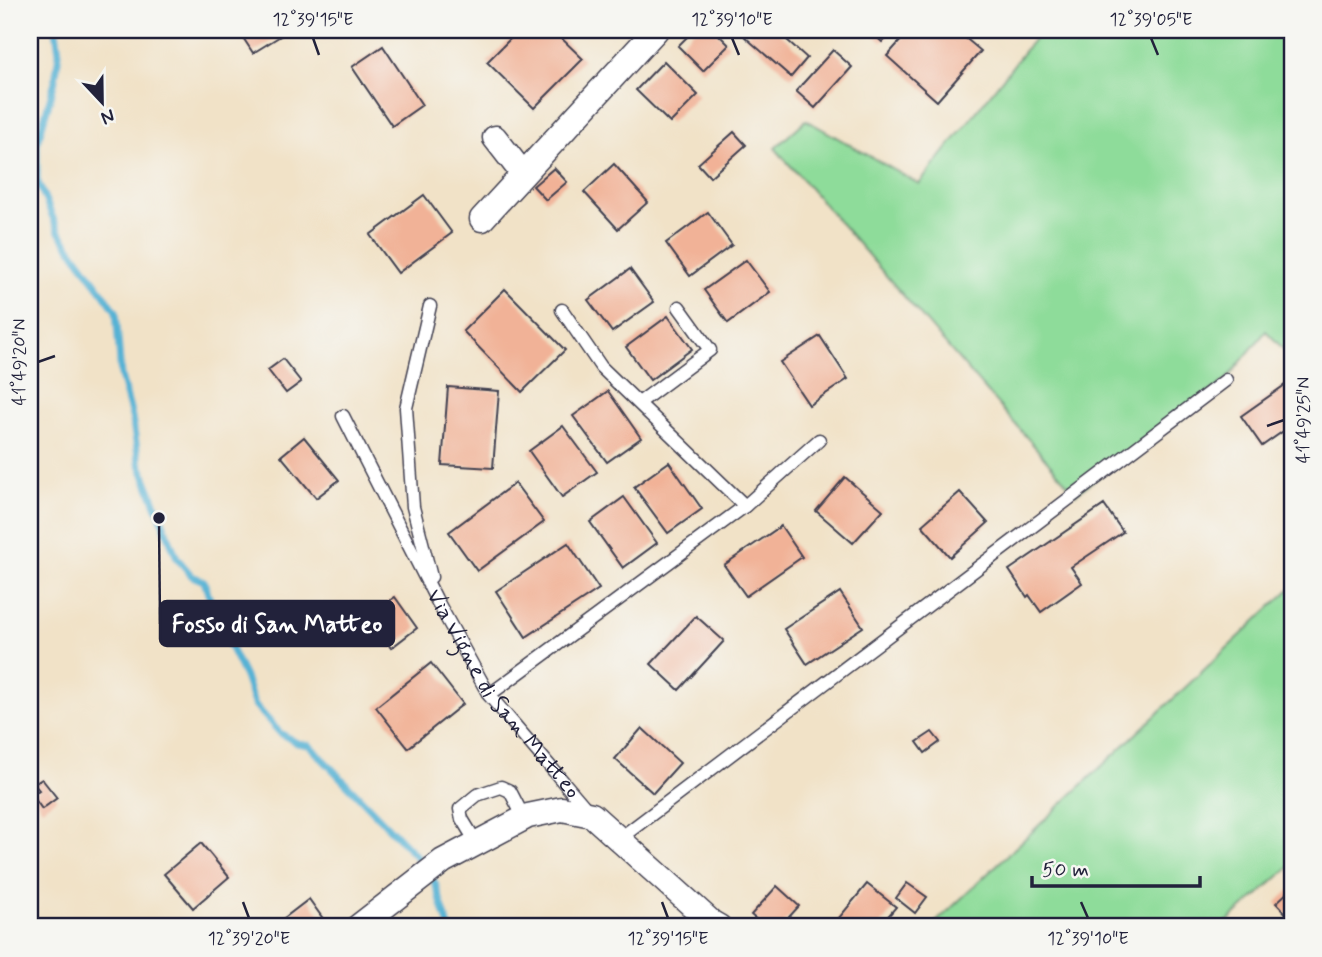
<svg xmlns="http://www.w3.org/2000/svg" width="1322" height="957" font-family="Mynerve,sans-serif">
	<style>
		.green { fill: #8edc9a; stroke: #587f6a; stroke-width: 2 }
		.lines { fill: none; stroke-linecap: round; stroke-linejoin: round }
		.stream { stroke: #56b2d4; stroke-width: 7 }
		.building { fill: #f1b297 }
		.service-casing { stroke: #413f50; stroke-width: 15 }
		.minor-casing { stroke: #413f50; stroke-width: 27 }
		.service { stroke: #fff; stroke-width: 12 }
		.minor { stroke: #fff; stroke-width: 24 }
		.ticks { fill: none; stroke: #22223b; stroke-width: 2.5 }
		.labels { text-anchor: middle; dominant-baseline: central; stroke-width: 5; stroke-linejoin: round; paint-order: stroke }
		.street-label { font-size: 23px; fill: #22223b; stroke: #f6f6f2 }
		.leader { fill: none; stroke: #22223b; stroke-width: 2.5 }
		.callout-dot { fill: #22223b; stroke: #f6f6f2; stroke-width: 2.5 }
		.callout { fill: #22223b; stroke: #22223b; stroke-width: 2.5 }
		.callout-label { font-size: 24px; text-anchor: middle; font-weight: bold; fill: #fff }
		.neatline { fill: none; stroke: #22223b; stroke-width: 2.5 }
		.ticks-label { font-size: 18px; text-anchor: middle; fill: #22223b }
	</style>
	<rect width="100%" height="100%" fill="#f6f6f2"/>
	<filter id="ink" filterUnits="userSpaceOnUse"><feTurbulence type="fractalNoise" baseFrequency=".0143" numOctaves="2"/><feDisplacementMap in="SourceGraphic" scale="14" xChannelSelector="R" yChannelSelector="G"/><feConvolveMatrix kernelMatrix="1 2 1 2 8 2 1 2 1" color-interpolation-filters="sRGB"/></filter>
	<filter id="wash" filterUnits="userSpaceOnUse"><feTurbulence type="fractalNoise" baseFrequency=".00686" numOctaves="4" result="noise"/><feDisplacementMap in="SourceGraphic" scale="28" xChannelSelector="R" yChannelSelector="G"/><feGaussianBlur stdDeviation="1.57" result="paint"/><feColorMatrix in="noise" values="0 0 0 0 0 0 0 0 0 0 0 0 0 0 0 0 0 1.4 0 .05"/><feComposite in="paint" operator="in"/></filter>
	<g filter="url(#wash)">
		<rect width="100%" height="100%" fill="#f1e2c7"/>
		<g class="green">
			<path d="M1041,30H1292V358L1266,331L1226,380L1076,494L775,148L806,120L919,184Z"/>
			<path d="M1292,587V865L1221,927H931Z"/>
		</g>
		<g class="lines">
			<path class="stream" d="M56,30L59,53L55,81L37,144V180L59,232L116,311L121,376L132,417L139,462L177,558L192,576L204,581L216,618L245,677L254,704L280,733L297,743L309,745L419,859L435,883L449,927"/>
		</g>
		<g id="blocks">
			<g class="building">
				<path d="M238,30H290L253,53Z"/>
				<path d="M519,30H553L583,59L534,108L487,62Z"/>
				<path d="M694,30H714L729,45L703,71L678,46Z"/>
				<path d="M752,30H776L807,58L791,77L745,37Z"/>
				<path d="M869,30H893L882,42Z"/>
				<path d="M910,30H956L981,51L937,101L887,56Z"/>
				<path d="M383,46L422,105L392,126L352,67Z"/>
				<path d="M833,50L852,67L815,108L796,91Z"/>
				<path d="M664,61L698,95L670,123L636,90Z"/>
				<path d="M734,132L746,145L710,177L698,164Z"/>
				<path d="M614,164L648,202L618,229L584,192Z"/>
				<path d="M554,168L567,182L546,200L533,186Z"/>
				<path d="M424,195L452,233L398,273L370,235Z"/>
				<path d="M708,212L732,245L690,276L666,243Z"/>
				<path d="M746,260L770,292L728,323L704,290Z"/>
				<path d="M630,269L654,302L612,332L588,300Z"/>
				<path d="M505,289L565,350L522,392L463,331Z"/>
				<path d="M668,316L692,349L650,380L626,347Z"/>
				<path d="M820,336L848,379L809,405L780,362Z"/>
				<path d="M283,359L301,382L286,393L268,370Z"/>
				<path d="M1285,385L1292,395V425L1262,446L1241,416Z"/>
				<path d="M448,387L499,391L493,468L442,465Z"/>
				<path d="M608,391L641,438L607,462L573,416Z"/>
				<path d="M563,426L597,472L562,497L529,451Z"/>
				<path d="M304,437L339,480L316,498L281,456Z"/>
				<path d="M669,462L702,509L668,533L634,487Z"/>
				<path d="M845,477L883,510L853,543L816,511Z"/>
				<path d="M515,483L544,522L477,571L449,532Z"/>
				<path d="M960,492L988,523L950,557L922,525Z"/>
				<path d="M624,497L657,543L623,568L590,522Z"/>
				<path d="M1104,505L1123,532L1071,567L1082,583L1041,612L1029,595L1027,597L1009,570Z"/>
				<path d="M781,526L802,557L746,596L724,565Z"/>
				<path d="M568,543L599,589L526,637L496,591Z"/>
				<path d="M840,592L863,627L807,664L784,629Z"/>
				<path d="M395,597L417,628L391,648L367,617Z"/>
				<path d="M696,616L724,641L679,690L651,664Z"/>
				<path d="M431,663L463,704L408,748L376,707Z"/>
				<path d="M642,728L680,763L653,793L615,759Z"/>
				<path d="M932,732L940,742L925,753L917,742Z"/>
				<path d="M42,779L57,798L42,809L32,795L39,790L34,784Z"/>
				<path d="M201,843L229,877L193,908L164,874Z"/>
				<path d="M907,883L927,897L915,913L896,898Z"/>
				<path d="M867,884L896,907L879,927H848L838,919Z"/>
				<path d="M777,886L799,906L780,927H765L751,915Z"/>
				<path d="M1292,888V920L1276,903Z"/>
				<path d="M309,899L329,927H283L279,922Z"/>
			</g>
		</g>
	</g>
	<g filter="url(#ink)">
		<use href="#blocks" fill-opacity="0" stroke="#413f50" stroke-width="2"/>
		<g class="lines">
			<g class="service-casing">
				<g id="service">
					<path d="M430,306L406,408L413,507L431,577"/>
					<path d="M639,403L710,350L679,307"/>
					<path id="s1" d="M343,416L436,599L489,695L589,812"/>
					<path d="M745,506L819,440"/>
					<path d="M489,695L745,506L601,367L562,310"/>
					<path d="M619,839L1226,380"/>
					<path d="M476,842L462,819L460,809L477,795L501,787L510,791L524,818"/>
				</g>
			</g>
			<g class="minor-casing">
				<g id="minor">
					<path d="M495,138L523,174"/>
					<path d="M482,219L656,30"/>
					<path d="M358,927L443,861L528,816L562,809L592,815L712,923L719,927"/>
				</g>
			</g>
			<use href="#service" class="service"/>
			<use href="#minor" class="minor"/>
		</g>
	</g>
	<path class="ticks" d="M313,38L319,55M732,38L739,55M1151,38L1158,55M38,362L55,356M1267,426L1284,420M243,902L249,918M662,902L668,918M1081,902L1088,918"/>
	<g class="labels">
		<g class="street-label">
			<text stroke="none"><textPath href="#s1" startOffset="322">Via Vigne di San Matteo</textPath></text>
		</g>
	</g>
	<path class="leader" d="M159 518L160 624"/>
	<circle class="callout-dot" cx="159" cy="518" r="7"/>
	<rect class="callout" x="160" y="601" width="234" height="45" rx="7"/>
	<g class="callout-label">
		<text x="277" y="632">Fosso di San Matteo</text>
	</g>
	<rect width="1322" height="957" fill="none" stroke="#f6f6f2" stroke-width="77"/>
	<g transform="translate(102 102) rotate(158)" stroke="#f6f6f2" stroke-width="5" paint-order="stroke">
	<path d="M0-5L12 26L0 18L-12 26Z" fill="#22223b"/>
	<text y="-10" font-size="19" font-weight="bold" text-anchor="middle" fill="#22223b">N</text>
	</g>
	<path d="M1032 876v10h168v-10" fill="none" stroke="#22223b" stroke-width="3.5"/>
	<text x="1042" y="876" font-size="21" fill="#22223b" stroke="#f6f6f2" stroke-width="5" paint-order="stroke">50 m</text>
	<rect x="38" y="38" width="1246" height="880" class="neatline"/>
	<g class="ticks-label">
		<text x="313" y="25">12°39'15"E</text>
		<text x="732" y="25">12°39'10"E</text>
		<text x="1151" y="25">12°39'05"E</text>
		<text transform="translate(19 362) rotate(-90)" y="6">41°49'20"N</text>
		<text transform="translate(1303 420) rotate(-90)" y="6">41°49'25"N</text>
		<text x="249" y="944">12°39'20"E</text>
		<text x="668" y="944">12°39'15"E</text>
		<text x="1088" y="944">12°39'10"E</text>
	</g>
</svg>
